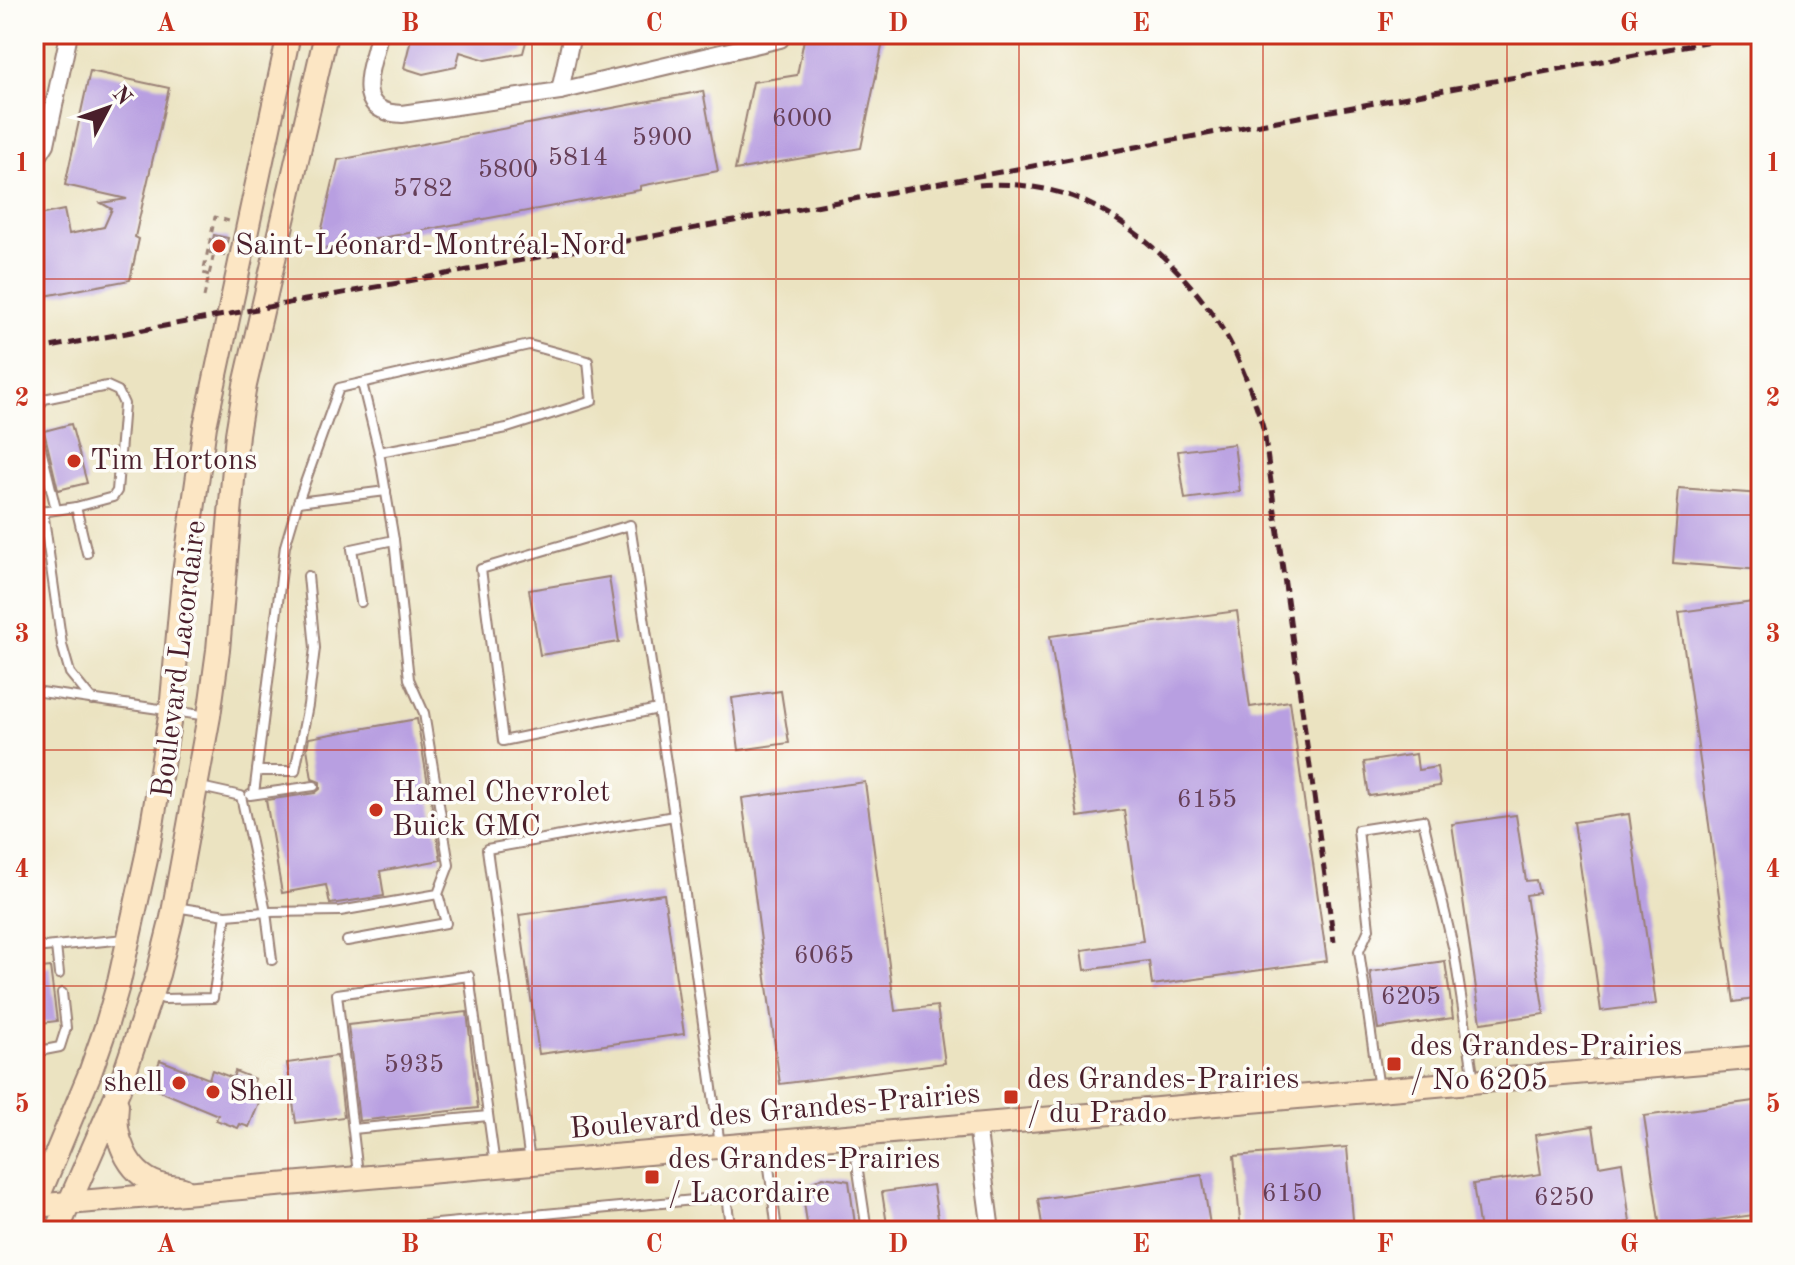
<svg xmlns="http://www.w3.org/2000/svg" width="1795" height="1265" font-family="'Old Standard TT',serif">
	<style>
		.building { fill: #b89fe1 }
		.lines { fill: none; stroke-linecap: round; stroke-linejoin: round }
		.lane-casing { stroke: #9a8176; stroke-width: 12 }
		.street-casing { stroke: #9a8176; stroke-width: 20 }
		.secondary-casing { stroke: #9a8176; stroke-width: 26 }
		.path { stroke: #9a8176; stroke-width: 3; stroke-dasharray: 6 6; stroke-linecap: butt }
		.lane { stroke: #fff; stroke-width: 8 }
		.street { stroke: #fff; stroke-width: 16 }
		.secondary { stroke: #fce6c4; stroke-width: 22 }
		.rail { stroke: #4a1f2b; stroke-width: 5; stroke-dasharray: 12 6; stroke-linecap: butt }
		.grid { fill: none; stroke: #c8321e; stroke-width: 2; stroke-opacity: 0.55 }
		.poi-dot { fill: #c8321e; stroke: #fdfcf7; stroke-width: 3 }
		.labels { text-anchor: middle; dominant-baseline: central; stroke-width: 7; stroke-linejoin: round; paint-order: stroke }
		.number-label { font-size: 26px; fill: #663f58 }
		.poi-label { font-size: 30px; fill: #4a1f2b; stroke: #fdfcf7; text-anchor: start }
		.street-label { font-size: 30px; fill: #4a1f2b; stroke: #fdfcf7 }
		.neatline { fill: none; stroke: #c8321e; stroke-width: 3 }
		.grid-label { font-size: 26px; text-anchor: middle; font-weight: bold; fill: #c8321e }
	</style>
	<rect width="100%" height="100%" fill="#fdfcf7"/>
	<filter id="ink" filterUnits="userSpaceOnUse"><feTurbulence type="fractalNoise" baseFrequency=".0125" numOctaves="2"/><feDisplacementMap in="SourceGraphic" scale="16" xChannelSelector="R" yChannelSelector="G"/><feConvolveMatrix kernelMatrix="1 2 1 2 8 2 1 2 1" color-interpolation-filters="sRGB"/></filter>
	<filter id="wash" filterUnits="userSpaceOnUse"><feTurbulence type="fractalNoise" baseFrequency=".006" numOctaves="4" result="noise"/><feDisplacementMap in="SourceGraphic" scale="32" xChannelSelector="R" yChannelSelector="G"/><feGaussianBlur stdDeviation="1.8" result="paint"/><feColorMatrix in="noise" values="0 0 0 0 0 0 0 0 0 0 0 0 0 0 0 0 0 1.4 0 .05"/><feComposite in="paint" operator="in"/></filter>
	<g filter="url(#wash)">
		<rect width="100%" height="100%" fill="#ebe3c1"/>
		<g id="blocks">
			<g class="building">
				<path d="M412,34H528L523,53L486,60L460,52L456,67L423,74L404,68Z"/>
				<path d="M805,34H869L884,37L861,148L735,170L753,82L797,75Z"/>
				<path d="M90,71L169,88L135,237L139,239L130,280L34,298V216L64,210L69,234L104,227L112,209L101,203L127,199L65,185Z"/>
				<path d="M703,91L718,171L640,186V190L317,250L338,160Z"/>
				<path d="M214,235L228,238L224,255L210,253Z"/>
				<path d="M71,424L87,483L58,490L44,431Z"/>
				<path d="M1234,444L1240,492L1185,499L1178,451Z"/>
				<path d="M1679,488L1761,494V570L1673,563Z"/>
				<path d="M609,577L619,642L540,655L529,590Z"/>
				<path d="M1761,601V998L1734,1002L1679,612Z"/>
				<path d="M1237,611L1250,707L1290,701L1327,961L1152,985L1149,961L1085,970L1082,950L1143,941L1124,810L1078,817L1050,636Z"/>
				<path d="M781,691L789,743L739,750L732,698Z"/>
				<path d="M417,719L441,860L380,871L384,896L330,904L326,885L282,893L266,800L315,793L320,789V782L312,779L307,748L309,738Z"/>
				<path d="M1416,754L1418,770L1437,767L1440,786L1369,796L1364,762Z"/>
				<path d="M865,782L895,1011L937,1006L945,1063L780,1084L742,798Z"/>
				<path d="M1629,814L1656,1004L1601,1011L1574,822Z"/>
				<path d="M1516,815L1526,881L1536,880L1539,893L1526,895L1544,1014L1481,1023L1452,824Z"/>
				<path d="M664,894L684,1034L539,1054L519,915Z"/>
				<path d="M1445,961L1453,1018L1378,1029L1370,972Z"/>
				<path d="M50,967L57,1021L34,1024V969Z"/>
				<path d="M467,1012L478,1108L359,1121L348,1025Z"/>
				<path d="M337,1056L344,1117L296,1123L287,1063Z"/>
				<path d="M160,1060L209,1079L212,1070L233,1078L235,1071L255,1079L247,1098L259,1103L249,1127L240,1124L238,1128L216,1120L218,1115L150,1087Z"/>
				<path d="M1761,1100V1214L1660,1228L1644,1116Z"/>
				<path d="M1593,1126L1599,1166L1622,1162L1630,1222L1572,1231H1480L1473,1184L1541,1174L1535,1135Z"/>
				<path d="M1347,1147L1354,1231H1241L1234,1156Z"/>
				<path d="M1202,1175L1211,1231H1043L1038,1199Z"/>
				<path d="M823,1177L849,1181L856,1231H808L802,1187Z"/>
				<path d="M933,1185L940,1231H888L882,1192Z"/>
			</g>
		</g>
	</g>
	<g filter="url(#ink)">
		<use href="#blocks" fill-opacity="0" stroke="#9a8176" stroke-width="2"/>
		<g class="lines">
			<g class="lane-casing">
				<g id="lane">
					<path d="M362,383L379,452"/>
					<path d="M34,414L44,399L107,386L118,391L124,404L117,491L113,497L76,507L34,513"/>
					<path d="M34,420L56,509"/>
					<path d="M298,502L386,491"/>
					<path d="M76,507L87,553"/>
					<path d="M43,511L62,645L70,673L92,700"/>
					<path d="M34,691L208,716"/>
					<path d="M658,709L630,525L481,569L503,741L658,709L674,816"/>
					<path d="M257,771H295L308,705L315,648L308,576"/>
					<path d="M196,786L241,796L266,912L340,911L438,894L449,865L424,713L409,679L394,540L352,549L361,602"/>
					<path d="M254,794L285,546L298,502L339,388L529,345L588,361L592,401L507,428L379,452L394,540"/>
					<path d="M250,795L314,786"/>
					<path d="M175,907L226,915"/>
					<path d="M347,941L446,923L438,894"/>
					<path d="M56,946L59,974"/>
					<path d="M34,948L125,939"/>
					<path d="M154,996L164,999L213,998L226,915L266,912L272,960"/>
					<path d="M34,1052L60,1047L66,1028L62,993"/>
					<path d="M34,1070L41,1051"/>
					<path d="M1379,1089L1359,951L1369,929L1358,830L1423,820L1454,951L1474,1080"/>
					<path d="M353,1129L488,1116"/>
					<path d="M853,1137L867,1231"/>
					<path d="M766,1143L777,1231"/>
					<path d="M530,1162L487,849L674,816L720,1145"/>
					<path d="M358,1174L337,994L469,976L495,1165"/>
					<path d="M363,1231L726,1197L731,1231"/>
				</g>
			</g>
			<g class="street-casing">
				<g id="street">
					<path d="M379,34C372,68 350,112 402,114L560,91L780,39L781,34"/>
					<path d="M560,91L572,34"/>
					<path d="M34,163L46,144L69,34"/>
					<path d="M977,1125L991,1231"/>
				</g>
			</g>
			<g class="secondary-casing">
				<g id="secondary">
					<path d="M117,1105C113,1135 126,1173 158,1184C165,1187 175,1187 183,1189"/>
					<path d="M34,1206L1761,1057"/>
					<path d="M34,1207L90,1073L106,1027L119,982L147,855L171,711L183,580L205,426L289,34"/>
					<path d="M57,1231L119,1089L158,974L172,918L209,716L218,650L237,434L245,385L326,34"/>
				</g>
			</g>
			<g class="path">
				<path d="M209,275L203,273L215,217L229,221"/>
				<path d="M204,297L215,249L222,251"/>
			</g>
			<use href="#lane" class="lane"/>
			<use href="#street" class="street"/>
			<use href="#secondary" class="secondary"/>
			<g class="rail">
				<path d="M979,185C1010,182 1047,187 1076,198C1139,223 1204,290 1234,350C1246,376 1256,403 1264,431L1334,942"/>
				<path d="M34,350L1749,34"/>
			</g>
		</g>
	</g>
	<path class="grid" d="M288,34V1231M532,34V1231M776,34V1231M1019,34V1231M1263,34V1231M1507,34V1231M34,279H1761M34,515H1761M34,750H1761M34,986H1761"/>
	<g class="poi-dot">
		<circle cx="219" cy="246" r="8"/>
		<circle cx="74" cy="461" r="8"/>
		<circle cx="376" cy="810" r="8"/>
		<rect x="1386" y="1056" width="16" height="16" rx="4"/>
		<circle cx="179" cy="1083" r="8"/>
		<circle cx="213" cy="1092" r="8"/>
		<rect x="1003" y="1089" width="16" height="16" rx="4"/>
		<rect x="644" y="1169" width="16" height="16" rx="4"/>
	</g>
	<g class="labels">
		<g class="number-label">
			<text x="802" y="119">6000</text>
			<text x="662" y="138">5900</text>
			<text x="578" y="158">5814</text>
			<text x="508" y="170">5800</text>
			<text x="423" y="189">5782</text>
			<text x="1207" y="800">6155</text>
			<text x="824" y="956">6065</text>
			<text x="1411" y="997">6205</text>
			<text x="414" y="1065">5935</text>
			<text x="1292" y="1194">6150</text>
			<text x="1564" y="1198">6250</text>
		</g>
		<g class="poi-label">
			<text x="235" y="246">Saint-Léonard-Montréal-Nord</text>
			<text x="90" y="461">Tim Hortons</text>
			<text x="392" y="793">Hamel Chevrolet<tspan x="392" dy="34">Buick GMC</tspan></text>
			<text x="1410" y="1047">des Grandes-Prairies<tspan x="1410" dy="34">/ No 6205</tspan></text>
			<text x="1027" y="1080">des Grandes-Prairies<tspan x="1027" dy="34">/ du Prado</tspan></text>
			<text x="163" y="1083" text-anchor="end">shell</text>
			<text x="229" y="1092">Shell</text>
			<text x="668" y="1160">des Grandes-Prairies<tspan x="668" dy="34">/ Lacordaire</tspan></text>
		</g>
		<g class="street-label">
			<text transform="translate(180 659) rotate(-83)">Boulevard Lacordaire</text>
			<text transform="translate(775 1112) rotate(-5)">Boulevard des Grandes-Prairies</text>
		</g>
	</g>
	<rect width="1795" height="1265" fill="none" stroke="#fdfcf7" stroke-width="88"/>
	<g transform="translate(108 108) rotate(49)" stroke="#fdfcf7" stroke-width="6" paint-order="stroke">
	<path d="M0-6L14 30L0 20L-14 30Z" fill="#4a1f2b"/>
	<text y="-12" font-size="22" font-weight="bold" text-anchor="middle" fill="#4a1f2b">N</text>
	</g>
	<rect x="44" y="44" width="1707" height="1177" class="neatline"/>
	<g class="grid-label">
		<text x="166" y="31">A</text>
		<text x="410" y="31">B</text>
		<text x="654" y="31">C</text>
		<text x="898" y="31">D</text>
		<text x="1141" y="31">E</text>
		<text x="1385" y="31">F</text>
		<text x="1629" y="31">G</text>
		<text x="22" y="171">1</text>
		<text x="1773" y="171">1</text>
		<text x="22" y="406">2</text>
		<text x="1773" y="406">2</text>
		<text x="22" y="642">3</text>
		<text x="1773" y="642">3</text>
		<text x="22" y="877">4</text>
		<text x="1773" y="877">4</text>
		<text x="22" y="1112">5</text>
		<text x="1773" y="1112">5</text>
		<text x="166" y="1252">A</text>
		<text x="410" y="1252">B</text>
		<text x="654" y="1252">C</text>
		<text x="898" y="1252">D</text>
		<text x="1141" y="1252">E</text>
		<text x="1385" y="1252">F</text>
		<text x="1629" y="1252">G</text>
	</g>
</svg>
